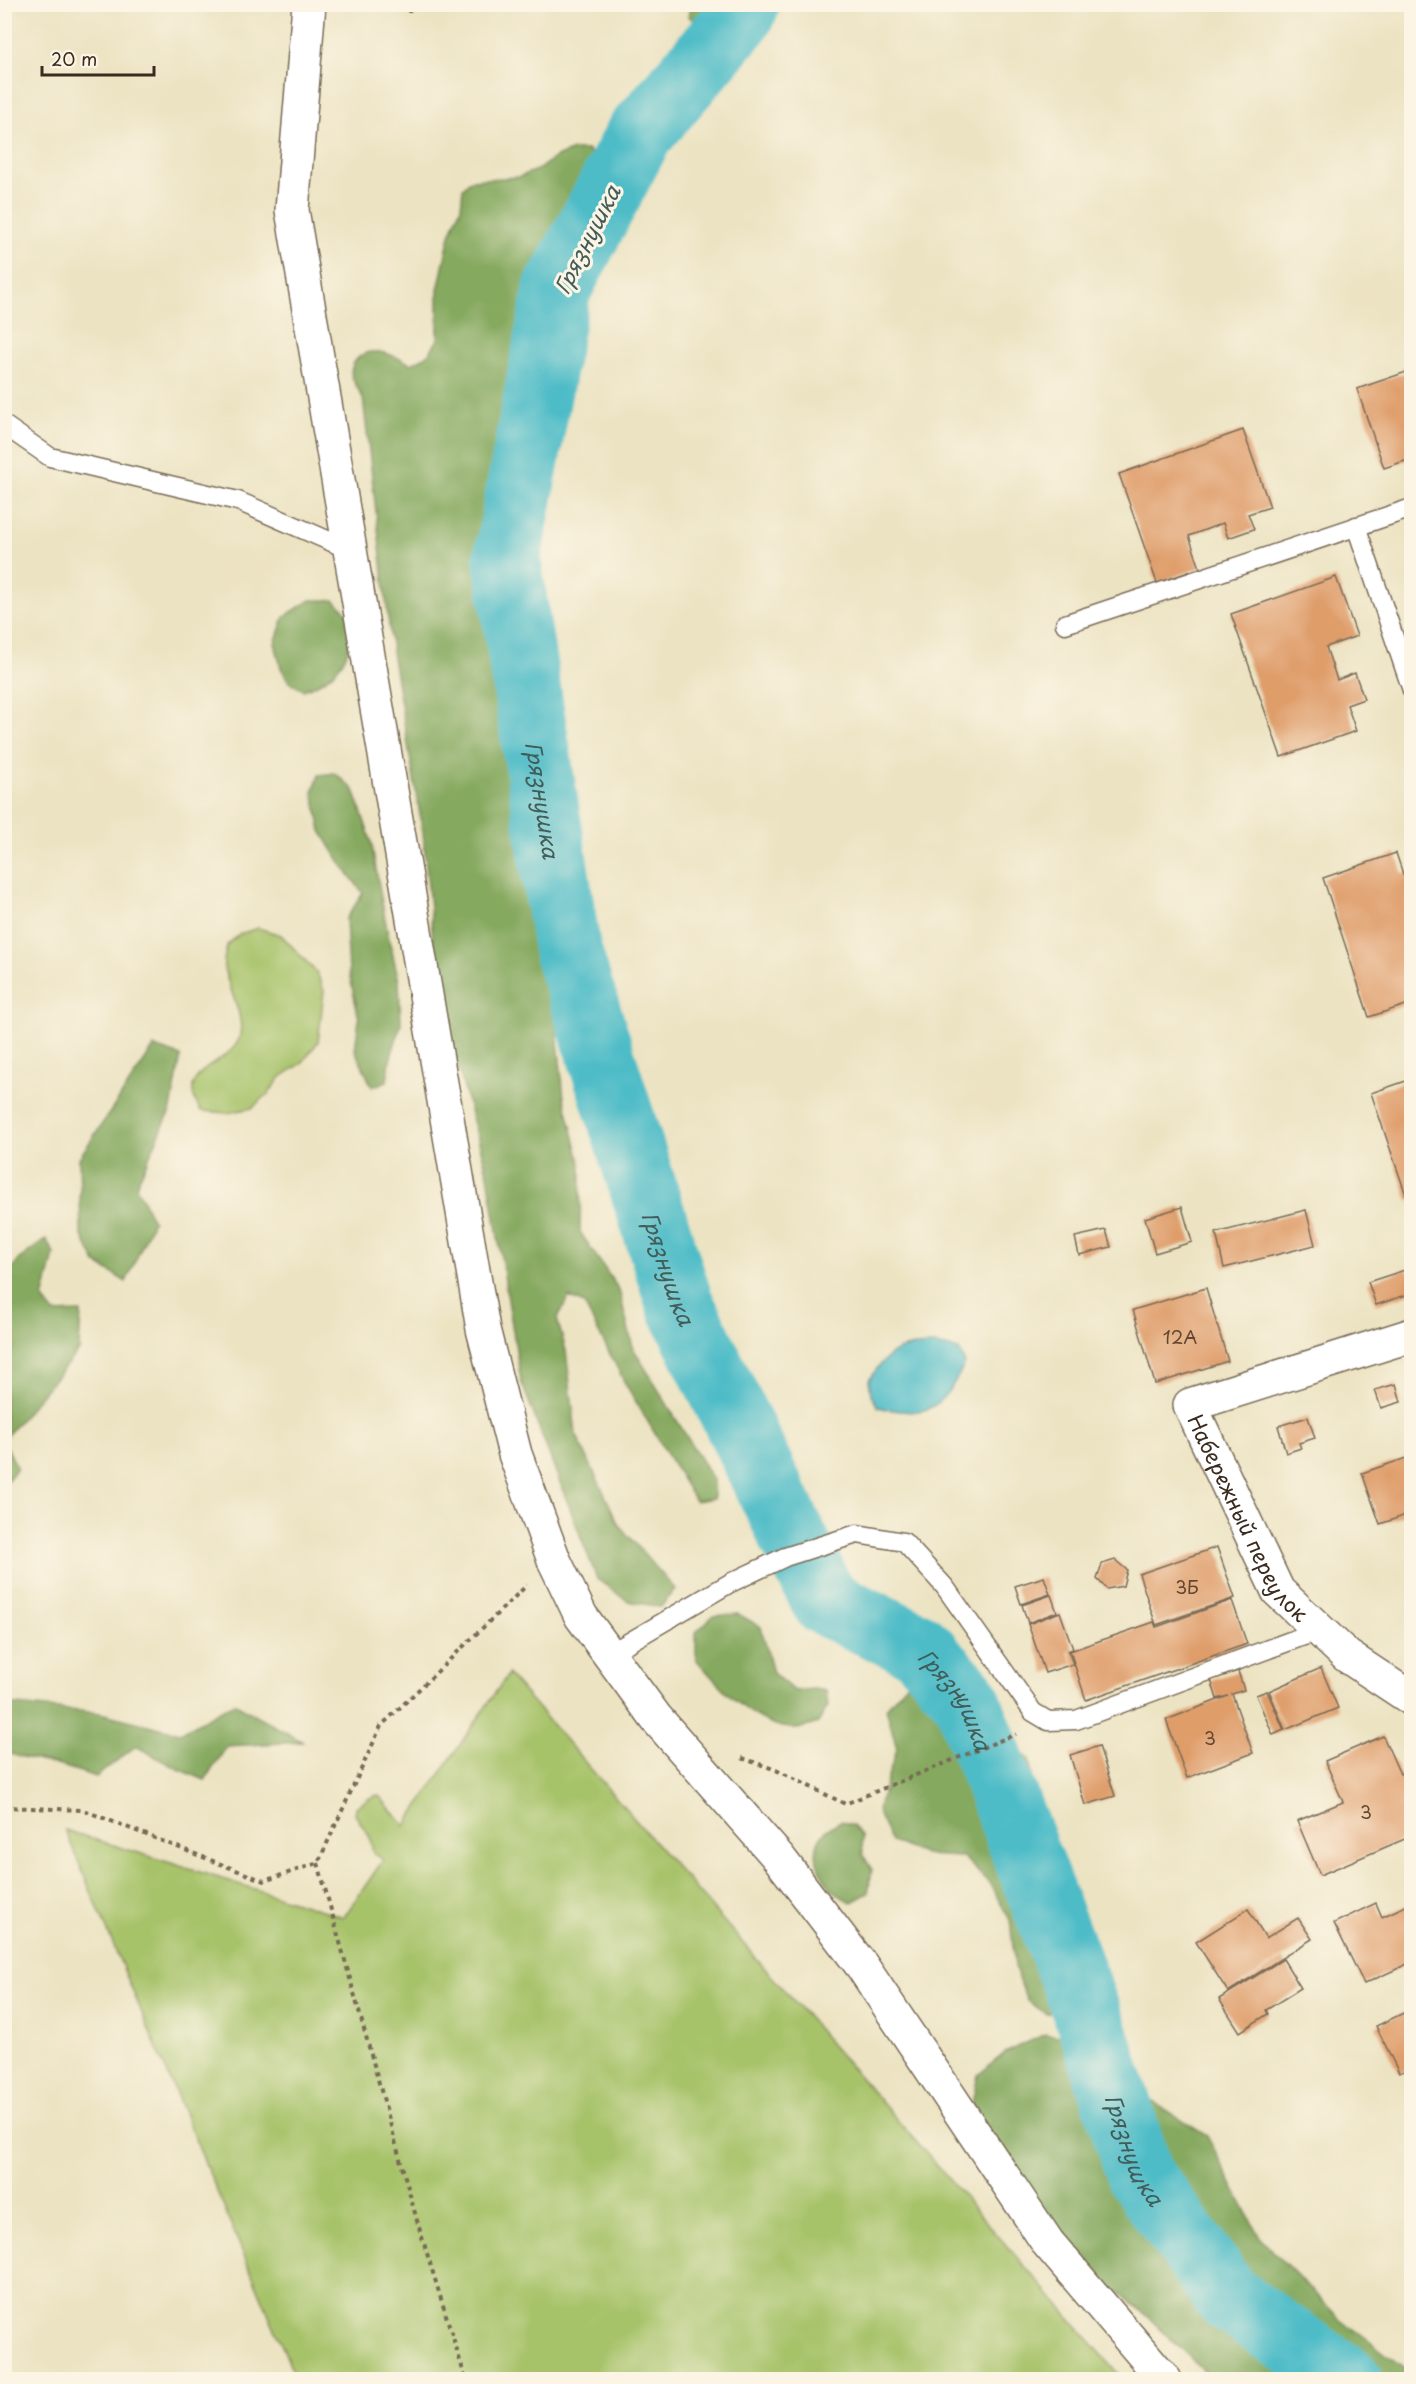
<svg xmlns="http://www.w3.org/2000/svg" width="1416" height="2384" font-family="'Playpen Sans',sans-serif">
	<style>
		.green { fill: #a7c36b; stroke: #717644; stroke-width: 1.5 }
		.forest { fill: #85a95f; stroke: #606a3e; stroke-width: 1.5 }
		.water { fill: #4ebcc7; stroke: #447372; stroke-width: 1.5 }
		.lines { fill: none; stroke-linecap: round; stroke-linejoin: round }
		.river { stroke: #4ebcc7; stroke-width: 68 }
		.building { fill: #df9d6a }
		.service-casing { stroke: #796b57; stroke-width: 21 }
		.minor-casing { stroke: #796b57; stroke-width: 36 }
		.path { stroke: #796b57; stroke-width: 4; stroke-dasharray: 4.5 4.5; stroke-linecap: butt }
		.service { stroke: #fff; stroke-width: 18 }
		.minor { stroke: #fff; stroke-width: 33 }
		.labels { text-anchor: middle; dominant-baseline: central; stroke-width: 6; stroke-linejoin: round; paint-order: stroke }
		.number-label { font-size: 18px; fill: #644731 }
		.street-label { font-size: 21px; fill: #3b2a1e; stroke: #fcf5e5 }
		.water-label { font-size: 22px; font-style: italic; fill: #425d59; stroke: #fcf5e5 }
	</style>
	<rect width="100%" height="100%" fill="#fcf5e5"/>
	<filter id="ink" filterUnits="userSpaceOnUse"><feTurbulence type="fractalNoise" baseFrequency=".0167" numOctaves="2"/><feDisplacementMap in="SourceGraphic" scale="12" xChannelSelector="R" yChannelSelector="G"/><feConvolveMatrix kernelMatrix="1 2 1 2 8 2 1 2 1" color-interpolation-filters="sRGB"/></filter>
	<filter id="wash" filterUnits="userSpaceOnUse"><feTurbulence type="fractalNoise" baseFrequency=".008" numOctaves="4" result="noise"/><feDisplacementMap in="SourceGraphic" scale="24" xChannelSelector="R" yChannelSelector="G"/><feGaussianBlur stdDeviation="1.35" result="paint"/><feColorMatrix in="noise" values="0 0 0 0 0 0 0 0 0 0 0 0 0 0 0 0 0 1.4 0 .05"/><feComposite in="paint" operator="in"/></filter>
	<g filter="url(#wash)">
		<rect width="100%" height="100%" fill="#ece3c2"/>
		<g class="green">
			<path d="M258,928L281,935L317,973L324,991L318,1042L302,1063L281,1077L268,1094L252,1108L227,1113L201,1111C173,1069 224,1068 238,1041C248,1021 228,988 224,968C223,961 226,952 227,945L240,934Z"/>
			<path d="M508,1674L1123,2379H296L65,1830L344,1917L383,1860L373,1852L370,1837L355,1814L356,1807L368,1799L378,1795L405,1826Z"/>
		</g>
		<g class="forest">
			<path d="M692,5V4L726,5L723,10L702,26L688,16Z"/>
			<path d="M573,150H587L596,156L601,169L590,206L534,322L513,421L495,536L499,704L555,1015L564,1098L581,1165L580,1232L619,1290L633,1348L713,1480L714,1498L695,1501L626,1385L584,1304L569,1297L557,1319L566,1351L576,1434L619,1525L675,1589L661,1607L628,1601L597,1579L521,1381L488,1175L438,995L423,832L392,652L363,398C360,392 355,385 352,377C350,372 352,365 356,360C370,343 395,356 411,364L427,356L438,340V290L450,235L461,207L463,188L471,180L519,177L539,169L554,158Z"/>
			<path d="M310,600H334C338,604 345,609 347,614C349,617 349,624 349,628C354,659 331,681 303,690L289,682L281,668L275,643L284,617Z"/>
			<path d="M335,773L354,790L371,841L387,930L399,981L401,1024L390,1060L387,1081L372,1087L355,1050L359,1019L349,973L346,919L363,893L341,864L321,831L313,792L319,775Z"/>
			<path d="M154,1047L181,1056L171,1109L136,1186L153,1221L126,1282L96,1263L81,1234L79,1158Z"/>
			<path d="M46,1239L54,1254L43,1299L54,1313L81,1312L79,1350L5,1438V1281L18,1260Z"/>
			<path d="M4,1441L17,1468L5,1484H4Z"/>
			<path d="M738,1614L761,1627L773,1673L794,1691L812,1689L826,1691L828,1706L818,1723C813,1725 806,1727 800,1728C758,1732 720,1687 696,1659V1632L713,1616Z"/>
			<path d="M949,1664L978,1690L981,1725L1029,1759L1032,1776L1020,1795L1014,1826L1051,1873L1082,1930L1075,1998L1047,2014L1027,2001L1015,1967L1010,1920L989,1883L963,1857L925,1855L891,1841L877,1811L897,1749L886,1708L921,1668Z"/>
			<path d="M234,1703L303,1742L227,1746L205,1780L174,1767L136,1746L96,1777L65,1767L5,1753V1704L100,1713L180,1733Z"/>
			<path d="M841,1821L853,1825L862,1837L863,1855L872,1870L868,1893L852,1902C830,1895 809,1864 819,1840C823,1831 833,1825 841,1821Z"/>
			<path d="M1045,2034L1079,2039L1108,2074L1207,2136L1260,2238L1341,2320L1411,2373V2379H1212L1145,2314L1105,2281L1047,2223L971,2108L978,2075L1005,2053Z"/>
		</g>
		<path class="water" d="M936,1345L959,1350L965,1364C940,1409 930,1419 878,1407L871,1395L869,1380C890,1348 899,1346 936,1345Z"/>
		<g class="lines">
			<path class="river" id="s1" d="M746,4L738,19L639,135L557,290L507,560L567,949L680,1304L825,1602L920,1647L966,1698L1092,2026L1140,2175L1228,2298L1348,2380"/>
		</g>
		<g id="blocks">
			<g class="building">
				<path d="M1412,370V468L1408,460L1384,468L1357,389Z"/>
				<path d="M1243,430L1270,507L1248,514L1254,529L1228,538L1223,523L1189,536L1200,568L1157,583L1119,474Z"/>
				<path d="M1336,577L1357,636L1326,647L1337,680L1355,673L1364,699L1347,705L1356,731L1281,757L1231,614Z"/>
				<path d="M1396,853L1403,874L1412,871V1003L1369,1017L1323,878Z"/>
				<path d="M1409,1080L1412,1088V1199L1408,1201L1371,1093Z"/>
				<path d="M1182,1207L1192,1242L1155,1253L1145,1218Z"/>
				<path d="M1306,1210L1315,1245L1224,1268L1216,1233Z"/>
				<path d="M1106,1230L1111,1247L1079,1255L1075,1237Z"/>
				<path d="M1408,1269L1412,1281V1293L1376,1305L1368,1282Z"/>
				<path d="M1206,1288L1228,1361L1155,1384L1133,1310Z"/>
				<path d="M1396,1384L1401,1402L1381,1408L1375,1390Z"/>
				<path d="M1308,1417L1315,1438L1299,1443L1301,1448L1286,1453L1278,1426Z"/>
				<path d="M1412,1456V1513L1380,1524L1362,1473Z"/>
				<path d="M1217,1547L1235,1598L1156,1625L1139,1574Z"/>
				<path d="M1115,1560L1127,1570L1123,1586L1107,1589L1097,1579L1102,1564Z"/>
				<path d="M1044,1577L1050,1594L1021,1604L1015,1586Z"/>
				<path d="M1051,1595L1057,1612L1028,1623L1022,1605Z"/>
				<path d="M1232,1600L1247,1644L1086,1700L1070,1651L1154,1622L1156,1627Z"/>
				<path d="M1060,1612L1073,1649L1068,1651L1073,1664L1045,1673L1028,1624Z"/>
				<path d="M1321,1668L1338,1708L1285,1730L1269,1691Z"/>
				<path d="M1238,1671L1244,1690L1232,1694L1253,1753L1187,1778L1166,1720L1228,1696L1217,1699L1211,1680Z"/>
				<path d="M1267,1691L1284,1730L1273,1735L1256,1695Z"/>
				<path d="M1383,1736L1400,1774L1412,1769V1836L1320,1875L1297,1821L1343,1802L1325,1761Z"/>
				<path d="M1099,1746L1115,1796L1085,1805L1070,1755Z"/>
				<path d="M1376,1903L1382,1917L1412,1903V1962L1364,1984L1334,1923Z"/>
				<path d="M1248,1909L1266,1938L1298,1918L1312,1939L1228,1992L1196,1942Z"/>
				<path d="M1283,1959L1301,1988L1266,2010L1268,2014L1240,2032L1219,1999Z"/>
				<path d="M1412,2009V2068L1399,2073L1376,2026Z"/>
			</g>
		</g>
	</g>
	<g filter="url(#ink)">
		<use href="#blocks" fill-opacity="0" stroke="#796b57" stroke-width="1.5"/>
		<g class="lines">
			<g class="service-casing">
				<g id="service">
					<path d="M4,425L50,457L238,501L350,550"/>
					<path d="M1356,526L1412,690"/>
					<path d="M1065,624L1412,508"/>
					<path d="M609,1654L730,1583L785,1557L857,1534L904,1542L945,1587L1033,1712L1048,1721L1076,1720L1320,1630"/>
				</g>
			</g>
			<g class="minor-casing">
				<g id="minor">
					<path d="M309,4L292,210L483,1329L515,1454L554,1560L581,1616L656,1718L779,1858L862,1966L1048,2243L1165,2380"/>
					<path id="s2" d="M1412,1335L1190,1405L1278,1591L1347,1656L1412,1699"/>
				</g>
			</g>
			<g class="path">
				<path d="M409,13L410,4"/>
				<path d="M742,1758L776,1770L845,1804L1016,1734"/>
				<path d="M4,1807L83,1810L264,1881L318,1863L381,1726L527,1585"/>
				<path d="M318,1863L418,2224L466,2380"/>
			</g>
			<use href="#service" class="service"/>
			<use href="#minor" class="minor"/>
		</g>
	</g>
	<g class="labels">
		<g class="number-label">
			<text x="1180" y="1336">12А</text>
			<text x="1187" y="1586">3Б</text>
			<text x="1210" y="1737">3</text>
			<text x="1366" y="1811">3</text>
		</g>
		<g class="street-label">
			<text stroke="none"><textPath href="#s2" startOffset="360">Набережный переулок</textPath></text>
		</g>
		<g class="water-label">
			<text transform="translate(586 239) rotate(-63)">Грязнушка</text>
			<text stroke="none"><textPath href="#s1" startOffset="862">Грязнушка</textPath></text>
			<text stroke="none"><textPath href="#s1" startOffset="1348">Грязнушка</textPath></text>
			<text stroke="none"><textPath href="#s1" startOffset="1887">Грязнушка</textPath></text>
			<text stroke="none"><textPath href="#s1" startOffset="2373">Грязнушка</textPath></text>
		</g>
	</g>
	<rect width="1416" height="2384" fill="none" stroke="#fcf5e5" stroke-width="24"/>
	<path d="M42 66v9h112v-9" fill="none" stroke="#3b2a1e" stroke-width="3"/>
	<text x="51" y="66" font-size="18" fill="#3b2a1e" stroke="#fcf5e5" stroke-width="4.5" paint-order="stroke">20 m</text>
</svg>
